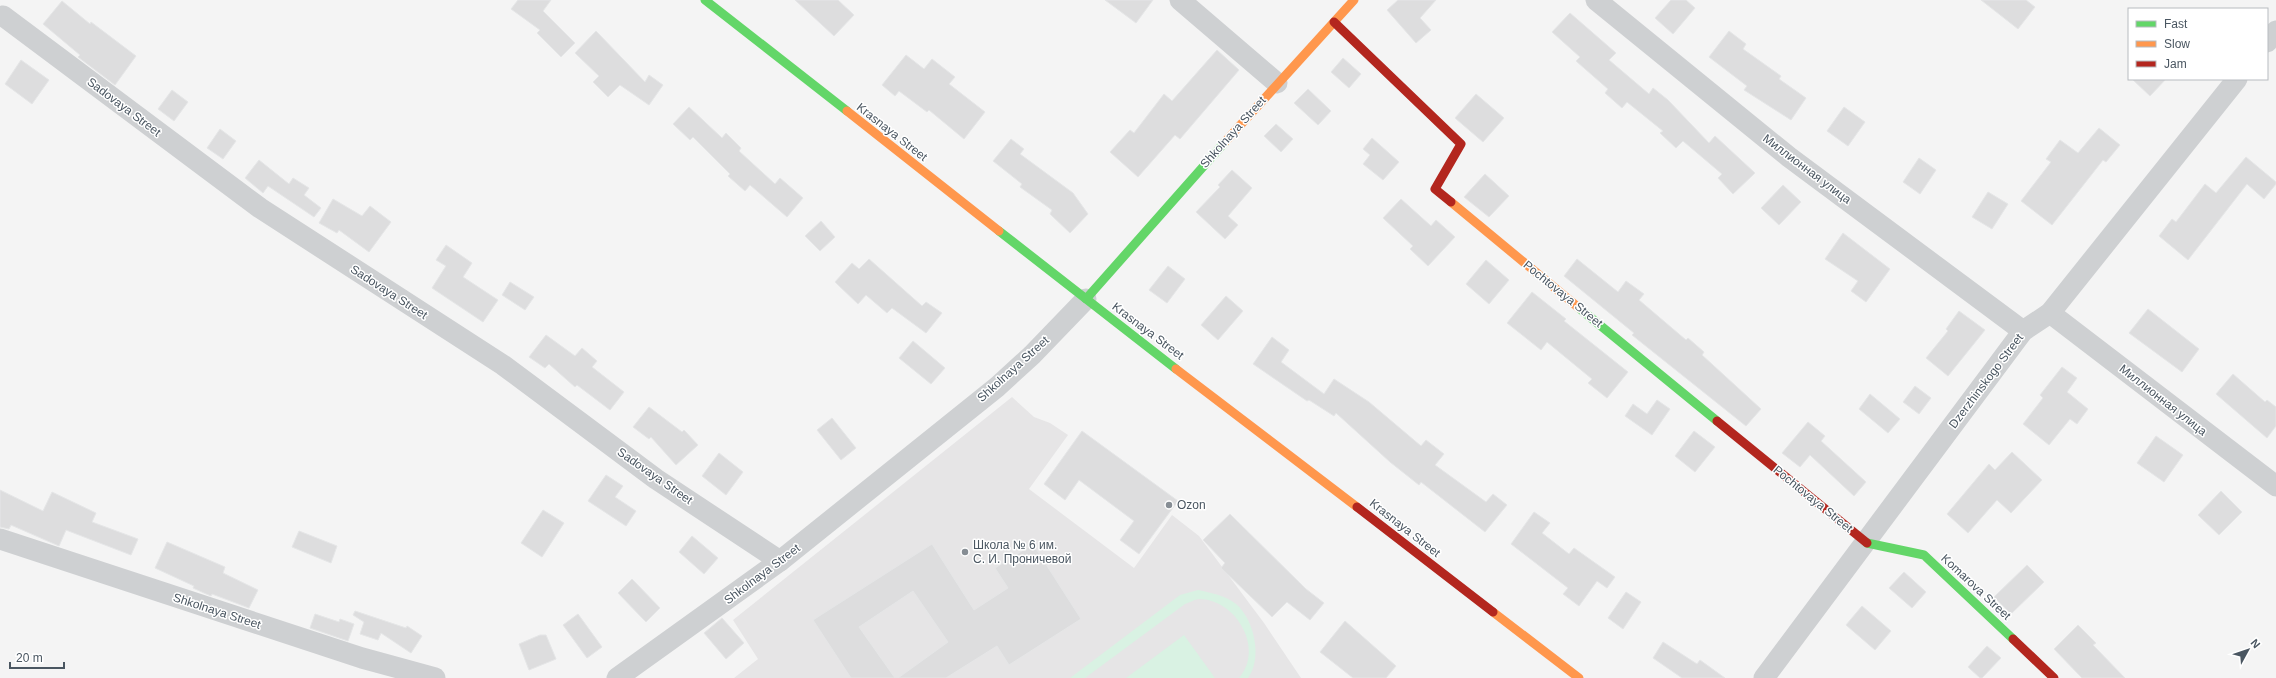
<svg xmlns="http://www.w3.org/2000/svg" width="2276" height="678" font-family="Arial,sans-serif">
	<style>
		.education { fill: #e6e5e6 }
		.green { fill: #d9f2e3 }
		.building { fill: #ddddde; stroke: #e5e6e7 }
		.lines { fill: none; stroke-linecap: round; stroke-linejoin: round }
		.street { stroke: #ced0d2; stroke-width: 21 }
		.fast { stroke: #63d668; stroke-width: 9 }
		.slow { stroke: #ff974d; stroke-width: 9 }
		.jam { stroke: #b3261e; stroke-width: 9 }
		.poi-dot { fill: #868d94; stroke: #fff; stroke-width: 1.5 }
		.labels { text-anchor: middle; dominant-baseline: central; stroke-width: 3; stroke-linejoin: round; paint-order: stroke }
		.street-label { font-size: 12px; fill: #4a5661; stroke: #fff }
		.poi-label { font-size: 12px; fill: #4a5661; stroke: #fff; text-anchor: start }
	</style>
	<rect width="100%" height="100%" fill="#f4f4f4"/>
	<path class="education" d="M1012,397L1034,417L1050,423L1068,435L1029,489L1134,568L1172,515L1199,536L1264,623L1301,678H734L758,659L733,620Z"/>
	<g class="green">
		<path d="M1198,590C1211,593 1225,595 1236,604C1254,619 1263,658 1248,678H1239C1265,649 1236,599 1199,599C1195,599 1189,603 1185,604L1085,678H1070L1180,595Z"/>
		<path d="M1184,635L1215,678H1126Z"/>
	</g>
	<g class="building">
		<path d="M518,0H551L543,11L575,43L561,57L537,33L540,30L511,9Z"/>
		<path d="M795,0H838L854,15L834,36Z"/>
		<path d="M1105,0H1153L1136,23Z"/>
		<path d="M1398,0H1436L1420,18L1431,30L1416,43L1387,10Z"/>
		<path d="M1671,0H1686L1695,8L1673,34L1655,18Z"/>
		<path d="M1981,0H2026L2035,7L2018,29Z"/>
		<path d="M62,1L90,24L91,22L136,56L115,85L78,57L80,55L43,24Z"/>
		<path d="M1570,13L1616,53L1609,60L1649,94L1653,88L1668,100L1709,143L1715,136L1755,173L1733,194L1718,178L1722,174L1683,141L1676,148L1660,133L1663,131L1627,102L1622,108L1605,93L1608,89L1576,61L1580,57L1552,32Z"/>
		<path d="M596,31L645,82L649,75L663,85L649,105L620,85L608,97L593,82L599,76L575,53Z"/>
		<path d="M1729,31L1746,44L1743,49L1781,76L1779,79L1806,98L1791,120L1744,90L1747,86L1709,57Z"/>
		<path d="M1217,50L1239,70L1180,139L1175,135L1138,177L1110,152L1130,130L1134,133L1164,94L1172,101Z"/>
		<path d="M906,55L924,69L932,59L955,77L949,84L985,112L964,139L929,110L927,112L899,91L895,96L882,85Z"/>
		<path d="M1343,58L1361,74L1349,88L1331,72Z"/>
		<path d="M21,60L49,80L32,104L5,84Z"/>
		<path d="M2132,79H2166L2150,96Z"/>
		<path d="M1308,89L1331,111L1318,125L1294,103Z"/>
		<path d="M172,90L188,102L174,121L158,109Z"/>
		<path d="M1476,94L1504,118L1483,142L1455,118Z"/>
		<path d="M689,107L722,138L726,133L741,148L739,151L775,184L780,178L803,198L787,217L750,185L745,191L728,176L730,174L693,137L690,140L673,124Z"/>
		<path d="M1844,107L1865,122L1848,146L1827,131Z"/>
		<path d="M1276,124L1293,139L1281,152L1264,136Z"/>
		<path d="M2099,128L2120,145L2106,162L2103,160L2052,225L2021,201L2051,162L2046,159L2060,140L2078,153Z"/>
		<path d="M220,129L236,141L223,159L207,148Z"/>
		<path d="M1372,138L1399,162L1383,180L1363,164L1370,155L1363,149Z"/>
		<path d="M1011,139L1024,149L1020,154L1073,193L1088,214L1070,233L1050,214L1052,210L1020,187L1022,184L993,161Z"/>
		<path d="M2246,157L2276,182V184L2264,199L2247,184L2188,260L2159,236L2172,219L2176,222L2205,184L2216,193Z"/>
		<path d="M1919,158L1936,170L1920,194L1903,182Z"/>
		<path d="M259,160L289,184L293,178L309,188L304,195L321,208L314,217L268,186L263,193L245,178Z"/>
		<path d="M1232,170L1252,188L1228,216L1238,225L1225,239L1196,212L1220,187L1218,185Z"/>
		<path d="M1485,174L1509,196L1489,217L1464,197Z"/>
		<path d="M1783,185L1801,202L1779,225L1761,208Z"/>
		<path d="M1988,192L2008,204L1992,229L1972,217Z"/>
		<path d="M333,199L362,216L370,206L391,222L369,252L339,230L337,233L319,223Z"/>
		<path d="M1401,199L1431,226L1436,220L1455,237L1428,266L1410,249L1413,246L1383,218Z"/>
		<path d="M821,221L835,237L820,251L805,236Z"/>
		<path d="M1843,233L1890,269L1866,302L1851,291L1858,281L1825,259Z"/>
		<path d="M446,245L472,263L463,277L498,300L483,322L432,288L446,266L436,260Z"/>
		<path d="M869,259L922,306L926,302L942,313L926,333L892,308L887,313L866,295L858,304L835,282L852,263L859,269Z"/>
		<path d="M1577,259L1618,292L1626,281L1644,294L1639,300L1686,340L1688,338L1704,352L1702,355L1761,409L1746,426L1632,335L1634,333L1564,276Z"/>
		<path d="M1486,260L1509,280L1489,304L1466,284Z"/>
		<path d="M1168,266L1185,279L1167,303L1149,290Z"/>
		<path d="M510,282L534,297L525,310L502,295Z"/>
		<path d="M1532,292L1566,319L1564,321L1628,372L1607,398L1588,383L1592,379L1547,342L1541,350L1507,323Z"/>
		<path d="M1226,296L1243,311L1218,340L1201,325Z"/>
		<path d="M2148,309L2199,349L2182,372L2129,333Z"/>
		<path d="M1959,311L1985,330L1948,376L1926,358L1948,331L1946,329Z"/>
		<path d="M546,335L575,356L582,348L597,361L592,367L624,392L610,410L577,385L575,387L549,364L545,368L529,357Z"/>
		<path d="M1272,337L1289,350L1281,362L1324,394L1334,379L1369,402L1421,446L1426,440L1444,454L1435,465L1486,502L1493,494L1507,505L1485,532L1421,482L1419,485L1390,462L1336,413L1334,416L1309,400L1307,401L1253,364Z"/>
		<path d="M913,341L945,368L931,384L899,358Z"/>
		<path d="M2062,367L2077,378L2067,392L2088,409L2077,424L2070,419L2049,445L2023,424L2043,398L2040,395Z"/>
		<path d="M2233,374L2265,402L2267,400L2276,407V426L2267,438L2216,394Z"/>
		<path d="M1915,386L1931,398L1919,414L1903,402Z"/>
		<path d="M1870,394L1900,419L1888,433L1859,409Z"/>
		<path d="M1657,400L1670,409L1652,435L1625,416L1633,404L1647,414Z"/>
		<path d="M649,407L682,432L684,430L698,445L676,465L651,437L649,439L633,427Z"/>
		<path d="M832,418L856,448L841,460L817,430Z"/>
		<path d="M1808,422L1825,436L1821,441L1866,482L1854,496L1810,455L1800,467L1782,453Z"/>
		<path d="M1082,431L1178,501L1139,554L1120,540L1134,521L1079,480L1065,500L1044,484Z"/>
		<path d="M1694,431L1715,447L1695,472L1675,456Z"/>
		<path d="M2156,436L2183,455L2164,482L2137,463Z"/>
		<path d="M2012,452L2042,480L2011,513L1997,500L1968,533L1947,514L1989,464L1995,470Z"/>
		<path d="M719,453L743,472L726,495L702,476Z"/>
		<path d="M606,475L623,486L615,497L636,511L626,526L588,501Z"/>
		<path d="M0,490L43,511L52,492L96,513L92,522L138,539L131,555L66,530L59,546L11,525L9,529L0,527Z"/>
		<path d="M2221,491L2242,512L2219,535L2198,515Z"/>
		<path d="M543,510L564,523L542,557L521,543Z"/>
		<path d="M1534,512L1550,523L1542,533L1569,554L1574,548L1615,577L1607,588L1597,581L1579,606L1563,594L1568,588L1511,544Z"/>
		<path d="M1230,514L1306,589L1324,603L1310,620L1287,602L1272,617L1221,568L1225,563L1203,540Z"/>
		<path d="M299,531L337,546L331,563L292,547Z"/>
		<path d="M692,536L718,558L704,574L679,552Z"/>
		<path d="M167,542L225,567L223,573L258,590L249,608L212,594L211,596L204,593L193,588L194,586L155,568Z"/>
		<path d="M932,544L974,610L1008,588L995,568L1033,544L1081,619L1009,665L997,646L946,678H898L948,642L913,591L859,627L895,678H851L813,620Z"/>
		<path d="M2027,565L2044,582L2011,614L1994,597Z"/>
		<path d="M1904,572L1926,592L1912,608L1889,588Z"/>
		<path d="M632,579L660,608L646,622L618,593Z"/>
		<path d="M1626,592L1641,602L1623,629L1608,618Z"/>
		<path d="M1862,606L1891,631L1875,650L1846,625Z"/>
		<path d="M355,611L406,628L407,626L422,636L411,653L381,633L378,640L360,634L364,622L353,615Z"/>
		<path d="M315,614L339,622L340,619L354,624L348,641L310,628Z"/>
		<path d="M578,614L602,647L587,658L563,625Z"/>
		<path d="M722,618L744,643L726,659L704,633Z"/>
		<path d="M1345,621L1396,666L1386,678H1353L1320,652Z"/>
		<path d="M2078,625L2096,643L2093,645L2125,678H2082L2054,649Z"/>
		<path d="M540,635H546L556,659L529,670L519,644Z"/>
		<path d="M1663,642L1697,664L1700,660L1725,678H1682L1653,658Z"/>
		<path d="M1987,646L2001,658L1982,678H1980L1968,667Z"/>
	</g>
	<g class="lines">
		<g class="street">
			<path d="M1180,0L1277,83"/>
			<path d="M1596,0L1789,157L2023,331"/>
			<path d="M3,16L260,208L503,365L656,479L780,561"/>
			<path d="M2267,42L2276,31"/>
			<path d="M2050,313L2276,486"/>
			<path d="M0,539L362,658L435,678"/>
			<path d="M617,678L780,561L997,387L1032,355L1086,299"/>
			<path d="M1764,678L2023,331L2050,313L2237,79"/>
		</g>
		<g class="fast">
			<path d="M705,0L847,111"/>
			<path d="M999,231L1176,369"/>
			<path d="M1086,299L1225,142"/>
			<path d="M1579,308L1717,421"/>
			<path d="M1867,543L1924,555L2013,639"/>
		</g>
		<g class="slow">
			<path d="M847,111L999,231"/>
			<path d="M1225,142L1354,0"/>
			<path d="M1451,202L1579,308"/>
			<path d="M1176,369L1357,507"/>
			<path d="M1493,612L1579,678"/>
		</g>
		<g class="jam">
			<path d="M1334,22L1461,144L1435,189L1451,202"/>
			<path d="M1717,421L1867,543"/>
			<path d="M1357,507L1493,612"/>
			<path d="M2013,639L2054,678"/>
		</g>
	</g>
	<g class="poi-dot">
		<circle cx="1169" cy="505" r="4"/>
		<circle cx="965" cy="552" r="4"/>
	</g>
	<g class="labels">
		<g class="street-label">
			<text transform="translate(124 107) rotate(37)">Sadovaya Street</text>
			<text transform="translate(892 132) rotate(38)">Krasnaya Street</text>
			<text transform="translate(1233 132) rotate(-48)">Shkolnaya Street</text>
			<text transform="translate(1807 169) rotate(37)">Миллионная улица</text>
			<text transform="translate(389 292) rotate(33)">Sadovaya Street</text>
			<text transform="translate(1563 294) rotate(39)">Pochtovaya Street</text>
			<text transform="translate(1148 331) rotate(37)">Krasnaya Street</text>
			<text transform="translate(1013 369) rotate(-42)">Shkolnaya Street</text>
			<text transform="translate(1986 381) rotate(-53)">Dzerzhinskogo Street</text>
			<text transform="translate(2163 400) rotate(38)">Миллионная улица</text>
			<text transform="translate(655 476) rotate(35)">Sadovaya Street</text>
			<text transform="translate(1813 499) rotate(39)">Pochtovaya Street</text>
			<text transform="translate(1405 528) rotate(38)">Krasnaya Street</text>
			<text transform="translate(762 574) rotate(-37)">Shkolnaya Street</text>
			<text transform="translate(1976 587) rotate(43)">Komarova Street</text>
			<text transform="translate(217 611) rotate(18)">Shkolnaya Street</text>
		</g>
		<g class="poi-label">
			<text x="1177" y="505">Ozon</text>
			<text x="973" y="545">Школа № 6 им.<tspan x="973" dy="14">С. И. Проничевой</tspan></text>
		</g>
	</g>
	<rect x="2128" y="8" width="140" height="72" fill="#ffffff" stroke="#b7bbc0"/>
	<rect x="2136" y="21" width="20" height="6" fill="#63d668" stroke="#b7bbc0"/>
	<text x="2164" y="28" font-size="12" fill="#4a5661">Fast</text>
	<rect x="2136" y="41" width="20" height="6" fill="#ff974d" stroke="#b7bbc0"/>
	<text x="2164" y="48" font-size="12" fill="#4a5661">Slow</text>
	<rect x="2136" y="61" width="20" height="6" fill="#b3261e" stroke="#b7bbc0"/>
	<text x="2164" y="68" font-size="12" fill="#4a5661">Jam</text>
	<g transform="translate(2248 650) rotate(50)" stroke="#ffffff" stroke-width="3" paint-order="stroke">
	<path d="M0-3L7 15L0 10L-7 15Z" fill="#4a5661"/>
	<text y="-6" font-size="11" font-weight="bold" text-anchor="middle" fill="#4a5661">N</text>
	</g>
	<path d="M10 662v6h54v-6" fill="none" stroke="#4a5661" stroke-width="2"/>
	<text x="16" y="662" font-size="12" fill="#4a5661" stroke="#ffffff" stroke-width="3" paint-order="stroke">20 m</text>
</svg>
